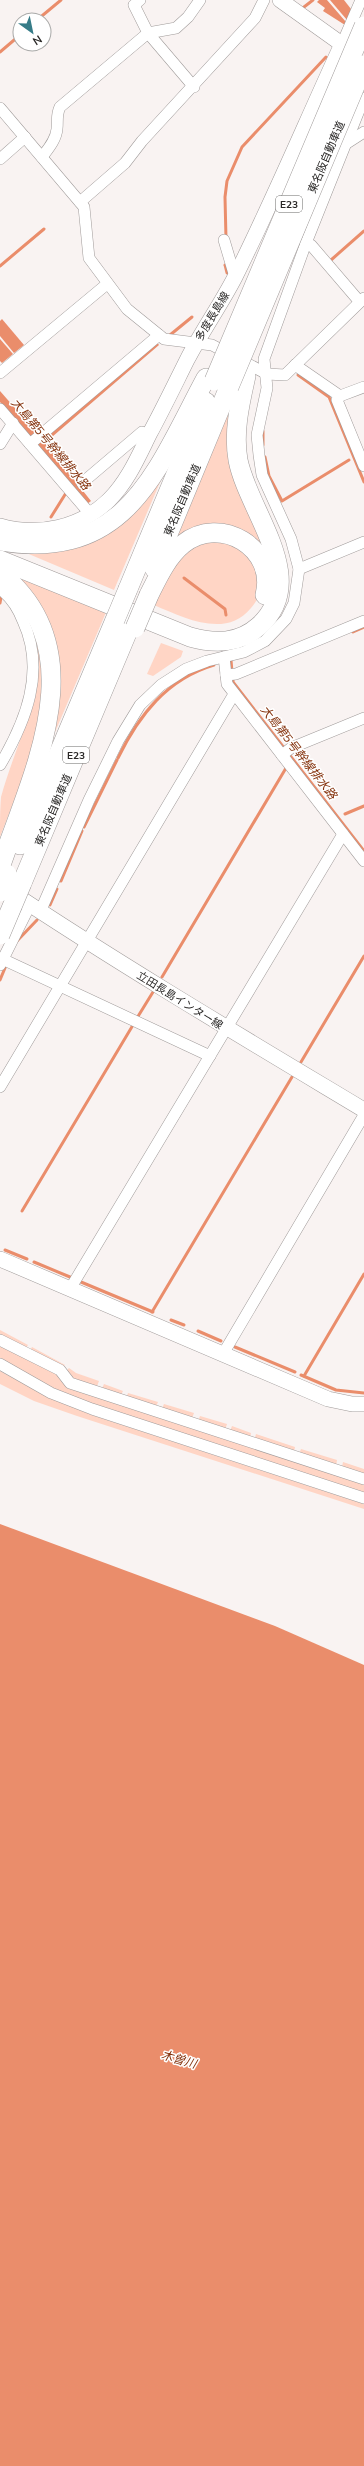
<svg xmlns="http://www.w3.org/2000/svg" width="364" height="2466" font-family="Mulish,'Noto Sans JP',sans-serif">
	<style>
		.green { fill: #ffd5c5 }
		.water { fill: #ea8d6b }
		.lines { fill: none; stroke-linecap: round; stroke-linejoin: round }
		.stream { stroke: #ea8d6b; stroke-width: 3 }
		.street-casing { stroke: #a09b9a; stroke-width: 12 }
		.secondary-casing { stroke: #a09b9a; stroke-width: 16 }
		.highway-casing { stroke: #a09b9a; stroke-width: 20 }
		.street { stroke: #fff; stroke-width: 11 }
		.secondary { stroke: #fff; stroke-width: 15 }
		.highway { stroke: #fff; stroke-width: 19 }
		.highway-bridge-casing { stroke: #a09b9a; stroke-width: 20; stroke-linecap: butt }
		.highway-bridge { stroke: #fff; stroke-width: 19 }
		.labels { text-anchor: middle; dominant-baseline: central; stroke-width: 3; stroke-linejoin: round; paint-order: stroke }
		.shield { fill: #fff; stroke: #696867; stroke-width: 1 }
		.shield-label { font-size: 10px; font-weight: bold; fill: #292726 }
		.street-label { font-size: 11px; fill: #292726; stroke: #fff }
		.water-label { font-size: 12px; font-style: italic; fill: #86340f; stroke: #fff }
	</style>
	<rect width="100%" height="100%" fill="#f9f3f2"/>
	<g class="green">
		<path d="M228,413L232,416L269,550L242,530L172,546Z"/>
		<path d="M159,477L161,480L114,590L24,552L56,549Z"/>
		<path d="M219,537L250,553C253,563 262,578 261,588C260,596 256,602 251,608C226,639 184,618 154,605L168,574L187,548Z"/>
		<path d="M2,564L107,610L33,784L57,673Z"/>
		<path d="M5,584C80,653 30,758 0,837C0,825 0,809 1,797C21,723 72,652 3,586Z"/>
		<path d="M161,643L183,651L181,657L153,676L147,674Z"/>
		<path d="M0,1330L28,1345L25,1350L0,1338Z"/>
		<path d="M0,1344L57,1373L364,1483V1493L94,1405L54,1389L0,1358Z"/>
		<path d="M32,1347L65,1365L62,1368L29,1352Z"/>
		<path d="M69,1368L76,1373L99,1381L96,1389L71,1381L64,1373Z"/>
		<path d="M0,1371L45,1395L92,1415L364,1504V1509L77,1416L34,1401L0,1384Z"/>
		<path d="M104,1384L123,1391L120,1397L101,1391Z"/>
		<path d="M128,1393L158,1402L155,1409L126,1399Z"/>
		<path d="M164,1404L194,1413L191,1421L161,1411Z"/>
		<path d="M200,1416L227,1424L225,1430L198,1421Z"/>
		<path d="M232,1426L251,1433L250,1438L230,1431Z"/>
		<path d="M256,1434L295,1447L294,1452L254,1441Z"/>
		<path d="M301,1449L337,1460L336,1466L299,1454Z"/>
		<path d="M343,1462L364,1469V1477L342,1467Z"/>
	</g>
	<g class="water">
		<path d="M319,0H327L346,22L345,25L323,11L325,8L317,2Z"/>
		<path d="M330,0H344L351,9L347,20Z"/>
		<path d="M2,319L24,345L14,353L0,336V321Z"/>
		<path d="M0,339L13,354L2,363L0,361Z"/>
		<path d="M156,341L159,345L45,443L91,501L87,504L0,402V391L42,439Z"/>
		<path d="M0,1524L275,1626L364,1665V2466H0Z"/>
	</g>
	<g class="lines">
		<g class="stream">
			<path d="M304,7L313,0"/>
			<path d="M37,20L61,0"/>
			<path d="M0,52L20,35"/>
			<path d="M226,239L225,197L227,181L242,147L326,57"/>
			<path d="M331,260L364,231"/>
			<path d="M225,265L227,273"/>
			<path d="M0,266L44,229"/>
			<path d="M170,335L192,317"/>
			<path d="M298,375L329,397L364,482"/>
			<path d="M263,431V445"/>
			<path d="M265,457L269,476L282,501L349,460"/>
			<path d="M51,517L66,493"/>
			<path d="M184,578L225,609L226,615"/>
			<path d="M0,603L1,597"/>
			<path d="M353,632L364,627"/>
			<path d="M231,660L232,672"/>
			<path d="M233,677V682L364,851"/>
			<path d="M118,758C139,715 167,679 214,665"/>
			<path d="M345,814L364,806"/>
			<path d="M84,827L117,760"/>
			<path d="M61,881L82,831"/>
			<path d="M50,905L57,889"/>
			<path d="M17,941L37,920"/>
			<path d="M162,977L286,768"/>
			<path d="M0,980L5,968"/>
			<path d="M137,1018L153,992"/>
			<path d="M301,1062L364,956"/>
			<path d="M22,1211L133,1025"/>
			<path d="M5,1250L27,1259"/>
			<path d="M34,1262L70,1277"/>
			<path d="M81,1282L153,1312"/>
			<path d="M152,1312L292,1077"/>
			<path d="M171,1320L184,1325"/>
			<path d="M198,1331L221,1341"/>
			<path d="M235,1347L295,1372"/>
			<path d="M301,1375L336,1390L364,1393"/>
			<path d="M304,1376L364,1274"/>
		</g>
		<g class="street-casing">
			<g id="street">
				<path d="M140,0L134,5L148,33L194,87"/>
				<path d="M342,44L361,0"/>
				<path d="M0,108L84,207L89,258L127,309L164,339L212,345L267,374L285,375L364,298"/>
				<path d="M344,145L364,132"/>
				<path d="M42,157C48,149 56,140 57,129C58,121 56,115 60,107L148,33L176,28L188,17L200,0"/>
				<path d="M0,159L25,137"/>
				<path d="M80,202L125,163L142,141L255,18L264,0"/>
				<path d="M224,240L235,277"/>
				<path d="M306,243L311,245L359,301"/>
				<path d="M295,365L340,396L364,387"/>
				<path d="M0,373L107,284"/>
				<path d="M340,396L337,400L364,466"/>
				<path d="M0,409L91,515"/>
				<path d="M0,444L13,423"/>
				<path d="M30,444L159,335"/>
				<path d="M82,483L142,432L149,435"/>
				<path d="M299,569L364,542"/>
				<path d="M0,589C11,597 18,608 23,621C46,671 26,721 0,765"/>
				<path d="M224,657L227,684L364,861"/>
				<path d="M226,675L236,674L364,621"/>
				<path d="M282,755L291,748L364,718"/>
				<path d="M40,912L89,800L118,741L140,705L161,685L186,669L207,661L244,652L265,641L286,619L294,603L299,569L291,539L262,475L259,455L257,435L267,388L264,359L306,243L364,98"/>
				<path d="M0,958L210,1056"/>
				<path d="M0,965L30,905"/>
				<path d="M0,1087L234,694"/>
				<path d="M70,1289L343,834"/>
				<path d="M0,1340L60,1370L70,1383L364,1479"/>
				<path d="M223,1354L364,1115"/>
				<path d="M0,1364L51,1393L92,1409L364,1498"/>
			</g>
		</g>
		<g class="secondary-casing">
			<g id="secondary">
				<path d="M280,0L350,50"/>
				<path d="M0,526C38,537 80,528 109,500C128,481 138,457 150,433C163,409 175,384 187,360C202,331 220,306 235,277C273,201 306,122 342,44"/>
				<path d="M8,890C124,967 244,1038 364,1110"/>
				<path d="M0,1259L328,1399L352,1404H364"/>
			</g>
		</g>
		<g class="highway-casing">
			<g id="highway">
				<path d="M0,541C127,562 156,471 206,378"/>
				<path d="M0,560L190,637C215,644 239,644 259,626C311,579 248,512 238,460C233,432 240,403 246,376"/>
				<path d="M154,568L229,387"/>
				<path d="M0,573C97,651 32,773 0,868"/>
				<path d="M128,589L206,402"/>
				<path d="M149,595C158,577 167,557 183,544C220,514 277,548 265,595"/>
				<path d="M20,845L115,620"/>
				<path d="M22,883L130,626"/>
			</g>
		</g>
		<use href="#street" class="street"/>
		<use href="#secondary" class="secondary"/>
		<use href="#highway" class="highway"/>
		<g class="highway-bridge-casing">
			<g id="highway-bridge">
				<path d="M214,381L364,26"/>
				<path d="M229,387L364,65"/>
				<path d="M115,620L128,589"/>
				<path d="M135,628L149,595"/>
				<path d="M0,892L7,874"/>
				<path d="M0,935L22,883"/>
			</g>
		</g>
		<use href="#highway-bridge" class="highway-bridge"/>
	</g>
	<g class="labels">
		<g class="shield">
			<rect x="276" y="196" width="26" height="16" rx="3"/>
			<rect x="63" y="747" width="26" height="16" rx="3"/>
		</g>
		<g class="shield-label">
			<text x="289" y="204">E23</text>
			<text x="76" y="755">E23</text>
		</g>
		<g class="street-label">
			<text transform="translate(326 157) rotate(-67)">東名阪自動車道</text>
			<text transform="translate(212 316) rotate(-59)">多度長島線</text>
			<text transform="translate(182 500) rotate(-67)">東名阪自動車道</text>
			<text transform="translate(53 810) rotate(-67)">東名阪自動車道</text>
			<text transform="translate(180 1000) rotate(32)">立田長島インター線</text>
		</g>
		<g class="water-label">
			<text transform="translate(51 444) rotate(50)">大島第5号幹線排水路</text>
			<text transform="translate(299 752) rotate(52)">大島第5号幹線排水路</text>
			<text transform="translate(179 2059) rotate(16)">木曽川</text>
		</g>
	</g>
	<g transform="translate(32 32) rotate(147)"><circle r="19" fill="#ffffff" stroke="#a9a9a8"/>
	<path d="M0-3L7 15L0 10L-7 15Z" fill="#367c88"/>
	<text y="-6" font-size="11" font-weight="bold" text-anchor="middle" fill="#292726">N</text>
	</g>
</svg>
